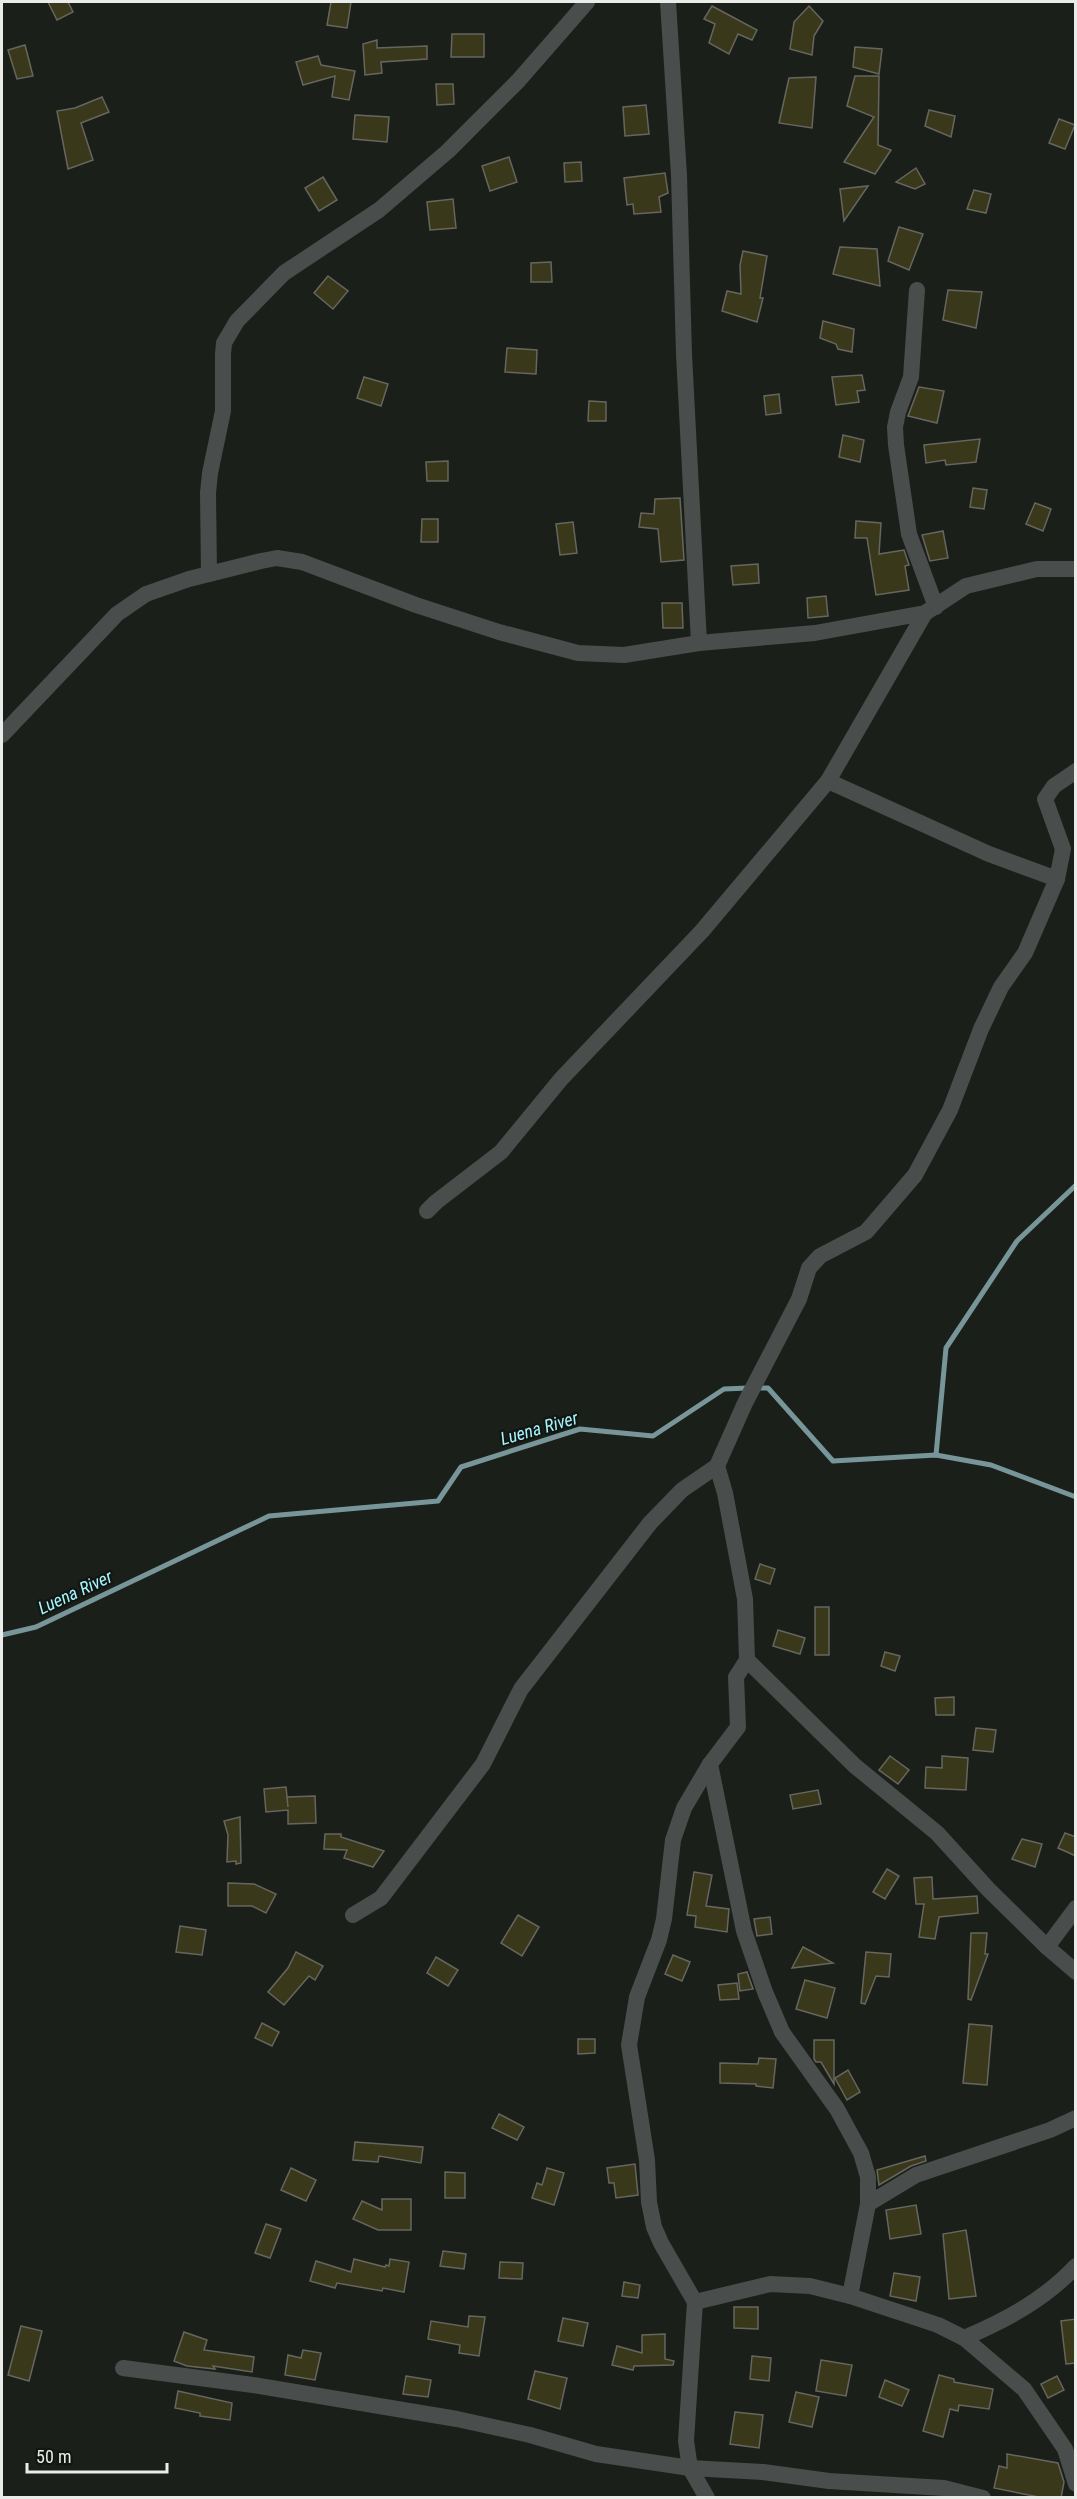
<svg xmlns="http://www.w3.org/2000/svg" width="1077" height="2499" font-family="'Roboto Condensed',sans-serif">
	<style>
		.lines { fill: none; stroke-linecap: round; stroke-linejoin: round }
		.stream { stroke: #789699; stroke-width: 5 }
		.building { fill: #39381a; stroke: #66665f; stroke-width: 1.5 }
		.minor { stroke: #494d4b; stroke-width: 16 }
		.labels { text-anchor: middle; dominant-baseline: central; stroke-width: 4.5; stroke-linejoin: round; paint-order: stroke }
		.water-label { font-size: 18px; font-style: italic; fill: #a6f3ff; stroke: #121611 }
	</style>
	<rect width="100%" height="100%" fill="#1b1f1a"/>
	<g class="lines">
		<g class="stream">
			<path d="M757,1388H768L833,1461L936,1455L991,1465L1076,1497"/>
			<path d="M936,1455L946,1348L1017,1241L1076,1185"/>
			<path d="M2,1635L36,1627L269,1516L438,1501L461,1467L580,1429L653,1436L724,1389L748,1388"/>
		</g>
	</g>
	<g class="building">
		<path d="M48,2H68L73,12L57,20Z"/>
		<path d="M331,2H351L347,28L327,25Z"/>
		<path d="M712,6L757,30L752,40L738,34L729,54L709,43L715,24L704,19Z"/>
		<path d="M809,6L823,21L814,36L812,55L790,49L794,22Z"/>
		<path d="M452,34H484V57H451Z"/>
		<path d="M377,40V48L427,46V59L381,62L382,73L365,75L363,44Z"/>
		<path d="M25,45L33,76L17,79L8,50Z"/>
		<path d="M855,47L882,49L879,74L853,67Z"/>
		<path d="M318,56L321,65L355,71L349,100L332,97L335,76L303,85L296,62Z"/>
		<path d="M855,76H879L878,145L891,150L875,174L844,162L874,117L847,106Z"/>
		<path d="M816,77L812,128L779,123L789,78Z"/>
		<path d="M436,84H453L454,104L437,105Z"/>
		<path d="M102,97L109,112L81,123L93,160L68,169L57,111L75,108Z"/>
		<path d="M646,105L649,134L625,136L623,107Z"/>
		<path d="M929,110L955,116L951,137L925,126Z"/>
		<path d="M355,115L389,117L387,142L353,139Z"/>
		<path d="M1059,119L1075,125L1065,149L1049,143Z"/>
		<path d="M509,157L517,182L490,191L482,166Z"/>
		<path d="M581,162L582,181L565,182L564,163Z"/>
		<path d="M916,168L925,184L915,189L896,182Z"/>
		<path d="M665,173L668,193L659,197L661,212L634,214L633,204L627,205L624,178Z"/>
		<path d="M323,177L337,200L319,211L305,188Z"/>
		<path d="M868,186L844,221L840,189Z"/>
		<path d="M974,190L991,194L986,213L967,209Z"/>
		<path d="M453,199L456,228L430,230L427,202Z"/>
		<path d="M899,227L923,234L909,270L888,261Z"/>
		<path d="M840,247L877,249L880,286L833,274Z"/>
		<path d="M743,251L767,256L760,298H763L757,322L722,311L727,291L741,294L740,265Z"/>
		<path d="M551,262L552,282H531V263Z"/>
		<path d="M328,276L348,291L333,309L314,293Z"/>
		<path d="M948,290L982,292L976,328L943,320Z"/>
		<path d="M823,321L854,329L852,352L838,349L836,344L820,338Z"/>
		<path d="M507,348L537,350L536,374L505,372Z"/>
		<path d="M862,375L865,390L857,391L859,402L836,405L832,377Z"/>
		<path d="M364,377L388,384L381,406L357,398Z"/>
		<path d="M919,387L944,391L937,423L908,416Z"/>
		<path d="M779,394L781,413L766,415L764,396Z"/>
		<path d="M589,401L606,402V421H588Z"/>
		<path d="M843,435L864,440L860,462L839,457Z"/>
		<path d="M980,439L976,462L946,465L945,460L926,463L924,445Z"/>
		<path d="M448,461V481H427L426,462Z"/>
		<path d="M973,488L987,490L984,509L970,507Z"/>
		<path d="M680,498L684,560L661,562L658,529L639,527L641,513L654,514L655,499Z"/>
		<path d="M1035,503L1051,509L1043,531L1026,524Z"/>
		<path d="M422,519H438V542H421Z"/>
		<path d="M856,521L881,523L879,554L904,550L909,565L905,566L909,590L876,595L867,538H855Z"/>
		<path d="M573,522L577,553L560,555L556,524Z"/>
		<path d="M943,531L948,558L930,561L922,535Z"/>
		<path d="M758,564L759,583L733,585L731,566Z"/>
		<path d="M826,596L828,616L808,618L807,598Z"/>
		<path d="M662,603H682L683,628H663Z"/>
		<path d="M760,1564L775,1569L770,1584L755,1579Z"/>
		<rect x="815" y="1607" width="14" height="48"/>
		<path d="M778,1630L805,1638L800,1654L773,1646Z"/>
		<path d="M885,1652L900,1656L895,1671L881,1666Z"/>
		<path d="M954,1697V1715H936L935,1698Z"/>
		<path d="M976,1728L996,1730L993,1752L973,1750Z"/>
		<path d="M890,1756L909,1770L898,1784L879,1770Z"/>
		<path d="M942,1756L968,1758L966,1790L925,1788L926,1767L942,1768Z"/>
		<path d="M286,1787L288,1807L287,1797L315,1796L316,1823L288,1824V1810L266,1812L264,1789Z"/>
		<path d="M818,1790L821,1804L793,1809L790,1795Z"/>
		<path d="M240,1817L241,1863L236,1864V1861L227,1862L228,1835L224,1821Z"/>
		<path d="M1065,1833L1076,1837V1856L1058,1848Z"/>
		<path d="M325,1834H341V1837L384,1851L373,1867L344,1858L347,1850L324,1849Z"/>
		<path d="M1022,1839L1042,1844L1035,1867L1012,1859Z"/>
		<path d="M887,1869L899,1876L885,1899L873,1892Z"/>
		<path d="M694,1872L712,1875L706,1906L729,1909L727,1932L695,1927L696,1916L687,1915Z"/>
		<path d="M932,1877L933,1899L977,1896L978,1913L939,1917L935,1939L919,1937L924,1904H916L914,1878Z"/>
		<path d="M228,1883L254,1884L276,1894L266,1913L252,1906H228Z"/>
		<path d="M518,1915L539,1927L522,1956L501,1943Z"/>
		<path d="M770,1917L772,1934L757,1936L754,1919Z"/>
		<path d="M180,1926L206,1930L202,1955L176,1952Z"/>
		<path d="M971,1933H987L985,1954H988L971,2000L968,1999Z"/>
		<path d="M803,1947L833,1963L792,1968Z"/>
		<path d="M296,1952L323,1966L315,1980L309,1976L284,2005L268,1992L288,1968Z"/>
		<path d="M866,1952L891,1954L889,1977L876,1976L865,2004L861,2003Z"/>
		<path d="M673,1955L690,1962L682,1981L665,1974Z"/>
		<path d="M436,1957L458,1970L448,1986L427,1973Z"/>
		<path d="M747,1972L753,1989L740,1991L738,1974Z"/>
		<path d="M805,1980L835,1988L827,2018L796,2009Z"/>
		<path d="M737,1983L739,1999L720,2000L718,1985Z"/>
		<path d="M262,2023L279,2032L272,2046L255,2038Z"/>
		<path d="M969,2024L992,2026L987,2085L963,2083Z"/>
		<path d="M578,2039H595V2053L578,2054Z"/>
		<path d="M814,2040H834V2084L821,2062H816L814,2059Z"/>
		<path d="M759,2058L776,2059L773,2088L756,2086V2084L720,2083V2063L758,2064Z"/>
		<path d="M848,2070L860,2092L847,2100L835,2078Z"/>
		<path d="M499,2114L524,2127L517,2140L492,2128Z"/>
		<path d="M355,2142L423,2147L421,2163L379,2156L378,2162L353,2160Z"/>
		<path d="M925,2156L926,2161L911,2166L879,2185L877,2170Z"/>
		<path d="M635,2164L638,2195L616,2198L614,2183H609L607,2168Z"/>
		<path d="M291,2168L316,2180L306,2201L281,2190Z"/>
		<path d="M547,2168L564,2173L554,2205L532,2198L537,2183L542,2185Z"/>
		<path d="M445,2172L465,2173V2198H445Z"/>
		<path d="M382,2199H411V2230H378L353,2219L362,2201L382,2210Z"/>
		<path d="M916,2205L921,2234L890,2239L886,2210Z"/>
		<path d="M266,2224L281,2229L270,2258L255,2253Z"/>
		<path d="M966,2230L976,2296L949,2299L943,2234Z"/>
		<path d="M443,2251L466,2254L464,2269L440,2266Z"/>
		<path d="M354,2259L385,2267L386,2265L389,2266L390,2259L409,2262L404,2292L383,2288L382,2291L337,2283L335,2288L310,2281L316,2261L351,2272Z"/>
		<path d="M500,2262L523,2263L522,2279L499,2278Z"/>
		<path d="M894,2273L920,2277L916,2301L890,2296Z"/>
		<path d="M624,2282L640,2285L638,2298L622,2296Z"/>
		<path d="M734,2307H758V2329L734,2328Z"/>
		<path d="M469,2316L485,2317L479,2356L459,2353L460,2345L428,2339L431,2321L468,2327Z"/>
		<path d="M563,2318L588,2323L583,2346L558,2341Z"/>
		<path d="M1076,2319V2363L1066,2364L1061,2321Z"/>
		<path d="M21,2326L42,2331L29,2381L8,2375Z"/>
		<path d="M184,2332L207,2340L204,2350L254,2357L252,2372L213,2366L215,2369L187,2366L174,2361Z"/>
		<path d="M665,2334V2359L674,2361L673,2365L634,2366L633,2370L612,2365L617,2346L642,2353V2335Z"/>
		<path d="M303,2350L321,2353L315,2380L285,2375L288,2355L301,2358Z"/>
		<path d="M752,2356L771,2358L769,2381L750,2379Z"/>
		<path d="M821,2360L852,2365L846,2396L816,2391Z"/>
		<path d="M535,2371L567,2378L560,2409L528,2399Z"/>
		<path d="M939,2375L954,2379V2382L993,2389L989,2409L959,2405L958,2411L950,2409L943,2437L923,2431Z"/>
		<path d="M406,2376L431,2380L428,2397L403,2394Z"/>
		<path d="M1057,2376L1064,2390L1048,2398L1041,2384Z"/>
		<path d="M885,2380L909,2390L902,2406L879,2397Z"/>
		<path d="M178,2391L232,2403L230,2420L200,2416V2413L175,2408Z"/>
		<path d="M796,2392L819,2397L812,2427L789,2422Z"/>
		<path d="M735,2412L763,2415L759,2448L730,2444Z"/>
		<path d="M1007,2454L1058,2463L1064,2482L1061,2498H1044L994,2488L999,2466L1007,2468Z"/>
	</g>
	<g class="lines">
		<g class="minor">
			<path d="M668,2L679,175L684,354L699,643"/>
			<path d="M917,290L911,377L898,412L895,427L896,445L909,534L936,607"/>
			<path d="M209,574L208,493L210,473L223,411V354L224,343L237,321L284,273L379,210L448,151L518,81L587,2"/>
			<path d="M2,735L117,614L146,594L189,579L261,561L277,558L302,562L416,605L499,632L578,653L624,655L699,643L815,633L925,613L966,586L1037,569H1076"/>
			<path d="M828,781L989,854L1057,879"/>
			<path d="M427,1211L436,1202L501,1152L561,1079L702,931L828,781L925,613"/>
			<path d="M747,1660L855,1766L937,1833L988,1889L1047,1947L1076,1972"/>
			<path d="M710,1764L744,1931L765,1992L782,2032L837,2109L861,2153L868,2177V2204L850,2296L938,2325L964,2338L1024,2389L1065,2449L1076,2484"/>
			<path d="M353,1915L381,1898L483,1764L521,1689L650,1523L682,1490L717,1466L745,1403L799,1299L809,1268L820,1256L866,1232L915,1175L950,1110L981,1029L1001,987L1025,953L1057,879L1063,849L1045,799L1054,786L1076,771"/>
			<path d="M1047,1947L1076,1908"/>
			<path d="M868,2204L916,2175L1050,2130L1076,2118"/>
			<path d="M695,2302L770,2284L810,2286L850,2296"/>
			<path d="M964,2338C1006,2320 1044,2300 1076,2266"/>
			<path d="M123,2368L253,2385L457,2419L530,2435L596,2454L690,2468L763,2472L829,2481L944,2488L983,2498"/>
			<path d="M707,2498L690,2468L686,2441L695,2302L661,2243L654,2227L649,2202L647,2160L629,2045L637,1997L659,1940L664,1919L673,1840L684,1808L710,1764L738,1727L736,1677L747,1660L745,1599L725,1493L717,1466"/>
		</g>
	</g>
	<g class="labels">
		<g class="water-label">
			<text transform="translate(539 1428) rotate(-16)">Luena River</text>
			<text transform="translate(75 1592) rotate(-25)">Luena River</text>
		</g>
	</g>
	<rect width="1077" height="2499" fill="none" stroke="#e9ece8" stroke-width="6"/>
	<path d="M27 2463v9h140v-9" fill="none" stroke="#e9ece8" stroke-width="3"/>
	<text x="36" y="2463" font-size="18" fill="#e9ece8" stroke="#121611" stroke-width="4.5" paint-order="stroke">50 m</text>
</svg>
